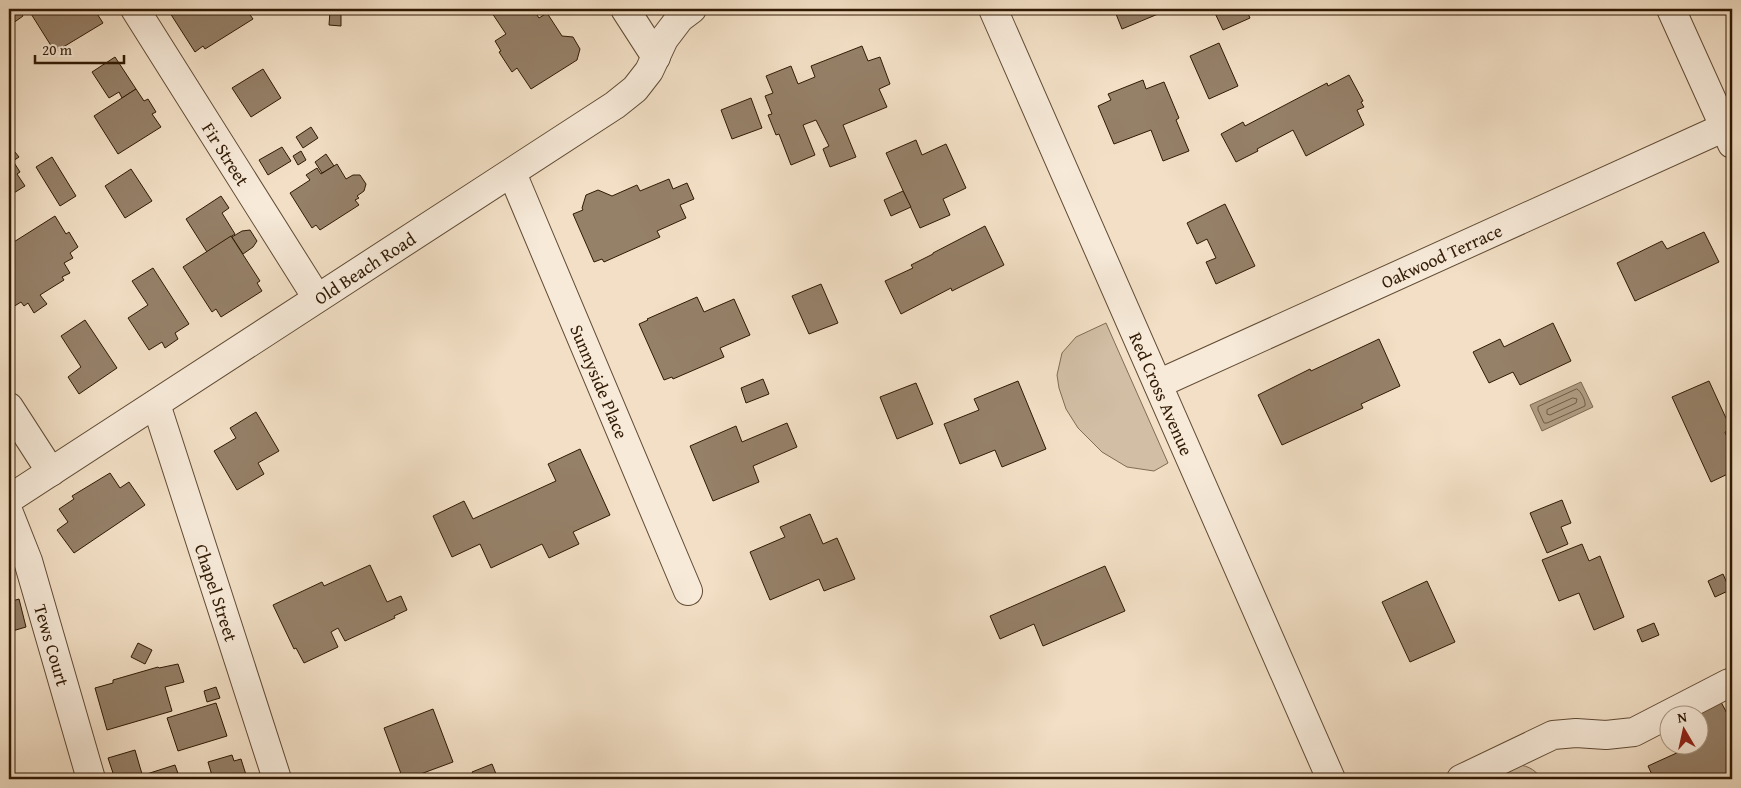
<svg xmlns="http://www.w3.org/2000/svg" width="1741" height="788" font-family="'Gentium Book Plus',serif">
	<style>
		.green { fill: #d1bea4; stroke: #816c54 }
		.water { fill: #b09c83; stroke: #7d6850 }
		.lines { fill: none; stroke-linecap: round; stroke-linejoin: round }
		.shore { stroke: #705b44; stroke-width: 1 }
		.building { fill: #958068; stroke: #311a04 }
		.minor-casing { stroke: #614b34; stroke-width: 30 }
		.minor { stroke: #f7ead9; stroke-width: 28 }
		.labels { text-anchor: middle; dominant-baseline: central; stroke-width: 4; stroke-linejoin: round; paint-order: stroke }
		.street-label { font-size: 18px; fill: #311a04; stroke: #f7ead9 }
	</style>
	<rect width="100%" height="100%" fill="#f2dfc5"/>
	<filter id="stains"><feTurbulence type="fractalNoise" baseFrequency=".004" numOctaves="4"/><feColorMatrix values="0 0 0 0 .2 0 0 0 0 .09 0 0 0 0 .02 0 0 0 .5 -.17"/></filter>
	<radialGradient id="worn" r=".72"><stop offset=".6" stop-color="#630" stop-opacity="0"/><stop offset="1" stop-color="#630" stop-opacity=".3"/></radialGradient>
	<g class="green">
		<path d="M1106,323L1168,463L1154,471L1127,467L1102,452L1078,428L1066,409L1059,388L1057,375L1062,353L1076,337Z"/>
		<path d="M1513,764C1525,765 1535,768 1541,779H1482Z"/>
	</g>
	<path class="water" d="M1581,382L1593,407L1542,431L1530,405Z"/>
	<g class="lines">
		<g class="shore">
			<path d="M1577,389C1581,391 1586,401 1585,406L1547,423H1544L1538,410V407Z"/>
			<path d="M1573,398L1577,399L1576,403L1550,415L1547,414V410Z"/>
		</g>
	</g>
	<g class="building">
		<path d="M9,9H19L23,16L9,26Z"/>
		<path d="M28,9H94L103,23L55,52Z"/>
		<path d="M177,9H246L253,19L205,49L203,46L195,52L170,13Z"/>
		<path d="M492,9H533L539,18L547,13L562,36L573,37L580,49L577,60L531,89L517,68L512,72L499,52L501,51L495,41L506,34L492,13L494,12Z"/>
		<path d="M1114,9H1170L1122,29Z"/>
		<path d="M1213,9H1246L1250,18L1223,30Z"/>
		<path d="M330,11L341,12V26L329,25Z"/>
		<path d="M1219,43L1238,86L1209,99L1190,56Z"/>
		<path d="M862,46L868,61L880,57L890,84L879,89L887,107L843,125L856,157L830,167L823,149L829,146L816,120L803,125L815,155L791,165L779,134L776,135L768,115L772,114L765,96L773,93L766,76L791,66L798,84L815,77L811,66Z"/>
		<path d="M9,55L14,57L9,70Z"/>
		<path d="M115,57L136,89L122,98L119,92L109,98L92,72Z"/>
		<path d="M263,69L281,98L251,117L232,88Z"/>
		<path d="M1349,75L1363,101L1361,102L1364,107L1357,110L1364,125L1306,156L1293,130L1257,149L1258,151L1236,162L1221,134L1243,122L1245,126L1327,83L1328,86Z"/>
		<path d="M1143,80L1146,89L1164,82L1179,118L1176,120L1189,151L1163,161L1151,130L1114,144L1098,106L1111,100L1108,94Z"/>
		<path d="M136,89L144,101L148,99L156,112L152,114L161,127L118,154L94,116Z"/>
		<path d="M751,98L762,128L732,139L721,110Z"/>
		<path d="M311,127L318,138L303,148L296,137Z"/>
		<path d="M916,140L922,155L946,144L966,188L943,199L950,215L920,228L886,153Z"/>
		<path d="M282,147L291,161L268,175L259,160Z"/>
		<path d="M9,151L11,154L15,152L19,157L13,161L20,172L17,174L25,186L9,196Z"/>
		<path d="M301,151L306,160L298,165L293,156Z"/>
		<path d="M326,154L334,166L322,173L315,162Z"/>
		<path d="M52,157L76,196L60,206L36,167Z"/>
		<path d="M337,164L346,179L353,175H360L366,184L364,191L357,196L359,198L355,200L359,205L320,230L316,225L312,228L290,193L310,180L306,175L317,168L321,174Z"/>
		<path d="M131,169L152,201L125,218L105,186Z"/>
		<path d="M669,179L673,189L687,183L694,199L680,205L686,218L657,231L660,237L604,262L602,259L594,262L573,214L583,210L582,208L586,195L598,190L612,196L637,185L640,191Z"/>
		<path d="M903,191L911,207L891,216L884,200Z"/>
		<path d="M221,196L229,208L222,213L235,234L207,252L186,219Z"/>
		<path d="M1225,204L1255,266L1216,284L1206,262L1216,258L1207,239L1197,244L1187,223Z"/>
		<path d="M55,216L66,234L69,232L78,247L70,253L73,258L64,263L70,273L62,277L64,280L40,295L47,304L34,313L28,303L24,306L21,302L13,307L9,300V245Z"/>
		<path d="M985,226L1004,265L952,291L951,288L901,314L885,281L913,268L911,265L933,254V253Z"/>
		<path d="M250,230L257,241L253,247L243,254L232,237L242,231Z"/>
		<path d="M1704,232L1719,262L1635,301L1617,263L1662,241L1667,249Z"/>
		<path d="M231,236L260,281L257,283L262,291L221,317L216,309L212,312L183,267Z"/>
		<path d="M153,268L189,324L175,333L178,339L165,348L162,342L149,350L128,318L148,305L132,281Z"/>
		<path d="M821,284L838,323L809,334L792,296Z"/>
		<path d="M697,297L704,312L734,299L750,335L720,348L724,357L673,379L672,377L664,380L639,324L648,320L647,319Z"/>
		<path d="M85,320L117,368L79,394L68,377L81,367L61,336Z"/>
		<path d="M1553,323L1571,361L1520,385L1513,372L1489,383L1473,352L1500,339L1504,347Z"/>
		<path d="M1379,339L1400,386L1361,404L1363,408L1282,445L1258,395L1310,369L1311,371Z"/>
		<path d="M763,379L769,394L746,403L741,388Z"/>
		<path d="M1018,381L1046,449L1002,467L995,450L960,464L944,424L979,410L974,399Z"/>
		<path d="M1709,381L1731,429L1725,432L1732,449V472L1711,482L1672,397Z"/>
		<path d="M916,383L933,424L897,439L880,397Z"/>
		<path d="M256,412L279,451L258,463L264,474L237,490L214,451L236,438L230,428Z"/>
		<path d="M787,423L797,447L753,466L759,482L713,501L690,446L736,426L742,442Z"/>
		<path d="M580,449L610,515L573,532L579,544L549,558L542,544L491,568L480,544L452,557L433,516L464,501L473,519L556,481L548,464Z"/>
		<path d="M110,473L120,488L129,482L145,505L74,553L57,530L68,522L59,509L74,499L72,496Z"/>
		<path d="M1562,500L1571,523L1561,527L1568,544L1547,553L1530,513Z"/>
		<path d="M810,514L823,544L837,538L855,579L824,591L819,579L770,600L750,552L785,537L780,527Z"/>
		<path d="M1582,544L1589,561L1600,556L1624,617L1594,630L1579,593L1559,601L1542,560Z"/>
		<path d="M370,565L387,602L401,596L407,610L394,616L395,618L345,641L338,628L331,632L338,647L304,663L296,648L294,649L273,605L322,582L324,586Z"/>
		<path d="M1105,566L1125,611L1043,646L1034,624L1000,639L990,616Z"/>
		<path d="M1723,574L1730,590L1715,597L1708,581Z"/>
		<path d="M1427,581L1455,642L1410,662L1382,602Z"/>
		<path d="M19,599L26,627L9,632V602Z"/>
		<path d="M1654,623L1659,635L1642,642L1637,630Z"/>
		<path d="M138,643L152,650L145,664L131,657Z"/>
		<path d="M178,664L184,682L165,687L172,711L107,730L95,688L113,683V680L158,667L159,668Z"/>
		<path d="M216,687L220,698L207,702L204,691Z"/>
		<path d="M1721,702L1731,721H1732V779H1654L1648,766L1692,746H1698V716H1693Z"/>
		<path d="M216,703L227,736L178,751L167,718Z"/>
		<path d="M433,709L453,762L407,779H403L384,728Z"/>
		<path d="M135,750L142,774L125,779H115L108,758Z"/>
		<path d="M232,755L234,761L241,759L247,778L249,779H213L208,762Z"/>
		<path d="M492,764L498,779H475L472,772Z"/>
		<path d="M175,765L180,779H131Z"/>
	</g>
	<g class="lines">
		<g class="minor-casing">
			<g id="minor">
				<path id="s1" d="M135,9L317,298"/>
				<path d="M625,9L656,57"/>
				<path id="s2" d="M993,9L1331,779"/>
				<path d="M1671,9L1732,144"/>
				<path id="s3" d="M512,173L688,591"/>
				<path id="s4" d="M1158,384L1725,127"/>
				<path id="s5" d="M156,404L277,779"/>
				<path d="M9,407L51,472"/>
				<path id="s6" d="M9,499L615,105L635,89L649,71L664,39L680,18L692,9"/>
				<path id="s7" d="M9,513L28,561L91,779"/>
				<path d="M1461,779L1553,735L1576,733L1606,735L1634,732L1729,683"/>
			</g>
		</g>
		<use href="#minor" class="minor"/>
	</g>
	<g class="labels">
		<g class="street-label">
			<text stroke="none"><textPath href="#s1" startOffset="171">Fir Street</textPath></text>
			<text stroke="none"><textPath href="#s4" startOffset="311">Oakwood Terrace</textPath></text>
			<text stroke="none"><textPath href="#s6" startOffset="424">Old Beach Road</textPath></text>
			<text stroke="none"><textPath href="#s3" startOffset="226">Sunnyside Place</textPath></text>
			<text stroke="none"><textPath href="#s2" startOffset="420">Red Cross Avenue</textPath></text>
			<text stroke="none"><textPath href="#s5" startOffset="198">Chapel Street</textPath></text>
			<text stroke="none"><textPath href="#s7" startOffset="139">Tews Court</textPath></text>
		</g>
	</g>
	<rect width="1741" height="788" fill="none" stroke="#f2dfc5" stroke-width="30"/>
	<rect x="10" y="10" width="1721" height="768" fill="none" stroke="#311a04" stroke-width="2.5"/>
	<rect x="15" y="15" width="1711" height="758" fill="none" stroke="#311a04"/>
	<g transform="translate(1684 730) rotate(351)"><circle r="24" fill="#f7ead9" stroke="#a89784"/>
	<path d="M0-4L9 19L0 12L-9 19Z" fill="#8f2418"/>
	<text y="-8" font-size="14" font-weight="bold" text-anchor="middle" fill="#311a04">N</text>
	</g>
	<path d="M35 55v8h89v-8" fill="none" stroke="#311a04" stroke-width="2.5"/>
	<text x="42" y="55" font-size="15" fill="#311a04" stroke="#f7ead9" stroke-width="4" paint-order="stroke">20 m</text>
	<rect width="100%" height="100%" filter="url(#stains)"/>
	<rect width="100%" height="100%" fill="url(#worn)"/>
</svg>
